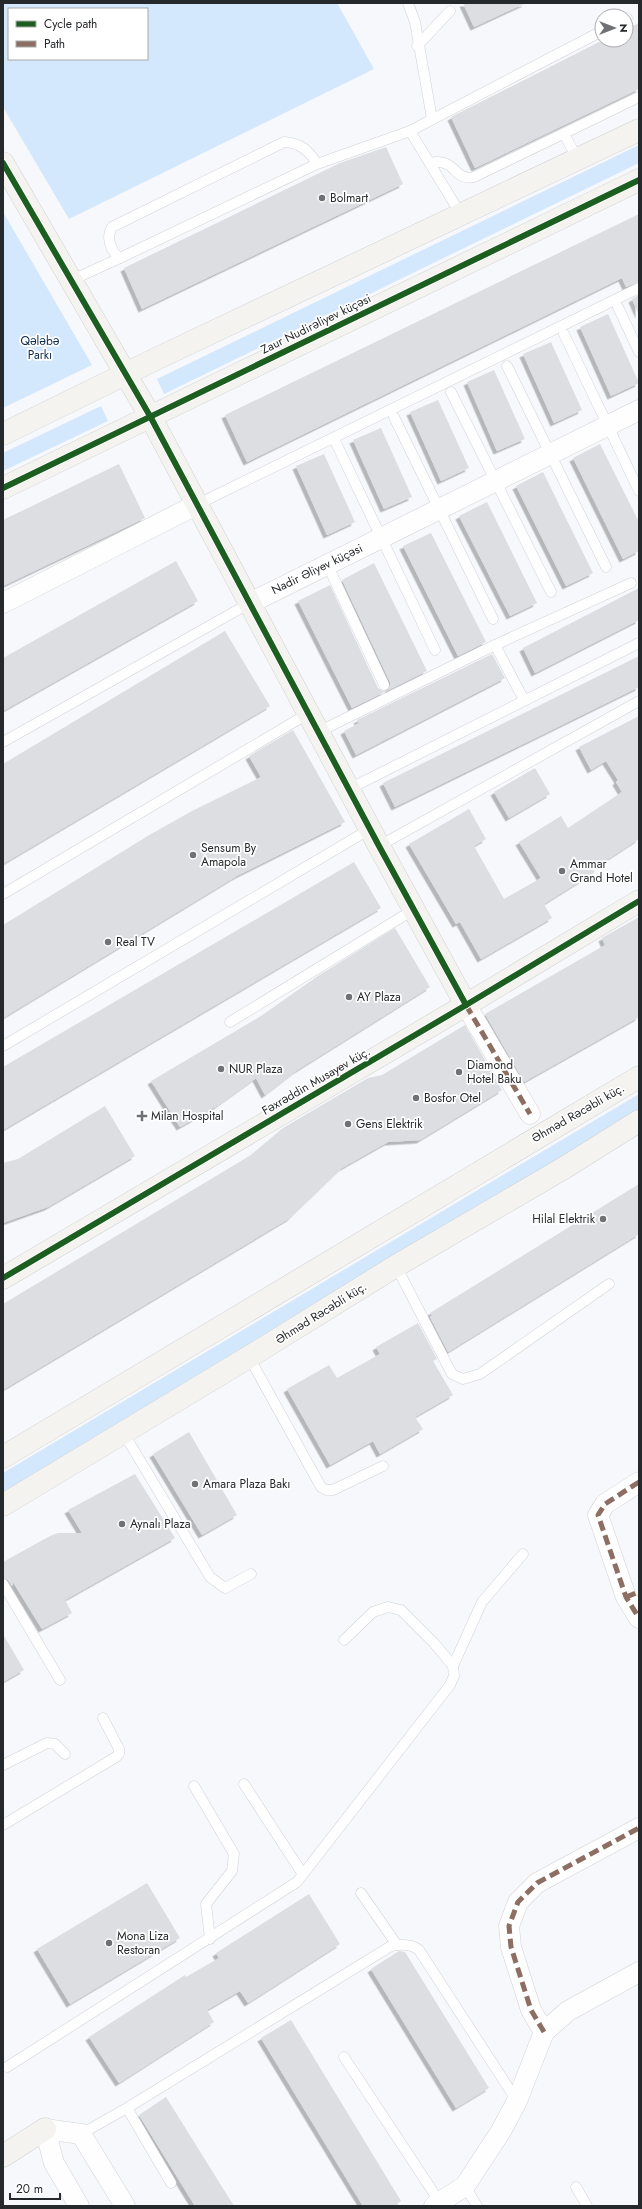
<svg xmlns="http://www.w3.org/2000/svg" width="642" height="2209" font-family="Jost,sans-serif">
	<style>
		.green { fill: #d3e7fd; fill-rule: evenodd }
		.building { fill: #dcdee1; filter: url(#shadow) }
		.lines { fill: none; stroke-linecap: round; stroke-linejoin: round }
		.lane-casing { stroke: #d0d2d5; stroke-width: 11 }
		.street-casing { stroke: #d0d2d5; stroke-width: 21 }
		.secondary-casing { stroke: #d0d2d5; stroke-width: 23 }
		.lane { stroke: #fefefe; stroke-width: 10 }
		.street { stroke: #fefefe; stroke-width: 20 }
		.secondary { stroke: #f5f3f0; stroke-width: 22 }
		.quiet { stroke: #8d6e63; stroke-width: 5; stroke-dasharray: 10 5; stroke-linecap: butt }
		.cycleway-casing { stroke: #fff; stroke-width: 8 }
		.cycleway { stroke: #1b5e20; stroke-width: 6 }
		.poi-dot { fill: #6f7174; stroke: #fff; stroke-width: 1.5 }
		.labels { text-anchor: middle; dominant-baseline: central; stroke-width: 3.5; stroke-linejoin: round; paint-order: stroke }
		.poi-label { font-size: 12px; fill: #26292b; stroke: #fff; text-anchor: start }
		.street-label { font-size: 12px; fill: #26292b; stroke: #fff }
		.park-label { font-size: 12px; fill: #0a2a4a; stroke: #fff }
	</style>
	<defs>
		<filter id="shadow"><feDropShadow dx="-3.5" dy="3.5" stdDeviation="0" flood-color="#0004"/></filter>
	</defs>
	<rect width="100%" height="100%" fill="#f6f8fb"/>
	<g class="green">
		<path d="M3,3H337L374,69L69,219L3,107ZM9,9H147V59H9Z"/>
		<path d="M639,145V163L164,394L157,379Z"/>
		<path d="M3,212L92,365L3,408Z"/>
		<path d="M101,406L108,421L3,471V453Z"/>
		<path d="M639,1094V1111L3,1495V1473Z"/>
	</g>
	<g class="building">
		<path d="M463,3H526L474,27Z"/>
		<path d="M639,23V89L475,168L451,117L603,40H626V29Z"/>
		<path d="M386,147L403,184L142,309L124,268L340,163Z"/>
		<path d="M639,214V282L626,287L622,278L247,462L225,415Z"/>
		<path d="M639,295V315L632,299Z"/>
		<path d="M608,314L639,383L611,396L580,327Z"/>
		<path d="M551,342L582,410L554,423L523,354Z"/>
		<path d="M494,370L525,439L497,451L467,382Z"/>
		<path d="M438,400L469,468L441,481L410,412Z"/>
		<path d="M381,428L412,497L384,509L353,440Z"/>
		<path d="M600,444L639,522V551L623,559L573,458Z"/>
		<path d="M324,454L355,522L327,535L296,466Z"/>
		<path d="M119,464L145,518L3,586V520Z"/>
		<path d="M543,472L593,573L566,586L516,486Z"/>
		<path d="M487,502L537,603L510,616L459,516Z"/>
		<path d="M431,533L486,642L458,656L403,546Z"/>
		<path d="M176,561L198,601L3,711V658Z"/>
		<path d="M374,563L427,671L352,708L298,601L330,585L378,688L383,691H387L390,686V682L342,580Z"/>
		<path d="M639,588V620L535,673L523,648Z"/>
		<path d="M225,631L270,706L3,864V764Z"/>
		<path d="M492,654L505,678L356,755L344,731L359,723L357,720Z"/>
		<path d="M639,656V687L395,807L383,783Z"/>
		<path d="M639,716V839L593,869L595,872L544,904L552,918L481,959L460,922L456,924L409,844L469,809L486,839L474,846L504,899L541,878L519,842L561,816L568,828L622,792L616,782L618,780L606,761L591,770L579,747Z"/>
		<path d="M293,730L345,822L237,876L3,1018V925L151,834L192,811L261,777L249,756Z"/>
		<path d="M535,768L550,794L509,818L494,792Z"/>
		<path d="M354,862L381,908L3,1130V1067Z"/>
		<path d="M639,917V1017L524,1082L485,1014L605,945L602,938Z"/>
		<path d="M395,928L430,987L296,1071L265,1095L256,1078L217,1106L180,1127L151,1081L261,1016L318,976Z"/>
		<path d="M465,1025L502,1090L420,1140L388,1142L342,1168L290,1218L3,1390V1304L251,1155L283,1128L368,1078L382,1075Z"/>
		<path d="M105,1106L135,1156L48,1207L3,1223V1163L18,1159Z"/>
		<path d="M639,1184V1234L448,1352L430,1317L432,1315L430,1313Z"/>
		<path d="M418,1323L437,1359L433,1361L453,1395L415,1417L423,1429L380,1454L373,1441L330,1465L287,1389L329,1365L337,1378L380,1354L376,1347Z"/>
		<path d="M189,1432L237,1515L202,1535L153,1454Z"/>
		<path d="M135,1474L175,1538L65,1600L72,1613L42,1629L13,1582L12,1586L8,1580L3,1578V1562L50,1536L58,1533H82L68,1510Z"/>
		<path d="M3,1634L24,1670L3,1682Z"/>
		<path d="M147,1883L180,1938L70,2004L37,1949Z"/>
		<path d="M309,1894L340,1944L248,2003L240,1991L207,2010L214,2022L119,2083L89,2037L185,1975L186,1977L219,1958L216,1953Z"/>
		<path d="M399,1951L405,1952L489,2088L456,2108L371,1969Z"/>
		<path d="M291,2020L401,2201L394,2206H363L261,2038Z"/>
		<path d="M166,2097L234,2206H195L139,2115Z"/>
	</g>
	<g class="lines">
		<g class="lane-casing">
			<g id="lane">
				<path d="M408,3L415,22L432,119"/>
				<path d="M626,18H627"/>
				<path d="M417,46L450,11"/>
				<path d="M410,131L460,213"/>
				<path d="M564,134L577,158"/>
				<path d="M430,163C456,157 454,182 474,177L639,97"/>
				<path d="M317,164C309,150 300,143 284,142L112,227C106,237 110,251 120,258L317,164L410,131L602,31"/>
				<path d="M72,280L120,258"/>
				<path d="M618,307L639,352"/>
				<path d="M564,334L639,491"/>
				<path d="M507,366L606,567"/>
				<path d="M451,392L551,592"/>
				<path d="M394,417L493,619"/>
				<path d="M336,443L435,650"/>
				<path d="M196,505L639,288"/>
				<path d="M327,564L384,685"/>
				<path d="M495,645L631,583"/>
				<path d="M318,732L495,645L524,700"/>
				<path d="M3,742L250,603"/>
				<path d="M349,789L639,643"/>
				<path d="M379,846L639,701"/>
				<path d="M3,894L309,713"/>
				<path d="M230,1022L413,910"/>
				<path d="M3,1046L370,829"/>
				<path d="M396,1266L452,1374L463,1379L480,1374L609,1284"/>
				<path d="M249,1357L321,1487L326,1490H333L383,1466"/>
				<path d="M123,1432L210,1577L225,1588L251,1574"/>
				<path d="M3,1584L60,1680"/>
				<path d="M453,1666L482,1602L523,1554"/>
				<path d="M3,1765L47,1743L55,1744L65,1754"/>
				<path d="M244,1784L302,1873"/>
				<path d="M194,1786L234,1854L232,1871L206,1904L210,1939"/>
				<path d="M3,1825L116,1757L119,1754V1749L103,1718"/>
				<path d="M361,1893L397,1945"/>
				<path d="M344,2057L441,2204"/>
				<path d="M7,2067L297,1882L450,1685L454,1676L453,1666L434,1643L401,1610L388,1607L373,1612L344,1640"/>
				<path d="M127,2108L171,2183"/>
				<path d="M81,2134L127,2108L391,1946C401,1944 411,1944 419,1950L517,2101"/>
				<path d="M465,2186L477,2206"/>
				<path d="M576,2187L587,2206"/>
			</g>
		</g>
		<g class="street-casing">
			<g id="street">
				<path d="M3,603L196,505"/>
				<path d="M250,603L639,410"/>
				<path d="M466,1005L530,1114"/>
				<path d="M639,1482L605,1504L598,1515L626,1597L639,1618"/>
				<path d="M544,2032L531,2010L511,1947L509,1926L518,1902L537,1883L639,1828"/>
				<path d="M79,2206L54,2163L45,2129L81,2134L125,2206"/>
				<path d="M434,2206L465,2186L501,2131L517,2101L544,2032L568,2011L639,1972"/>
			</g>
		</g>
		<g class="secondary-casing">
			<g id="secondary">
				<path d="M3,163L150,416L379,846L466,1005"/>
				<path d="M3,434L158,358L639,130"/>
				<path d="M3,488L639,180"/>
				<path d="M3,1278L466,1005L639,901"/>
				<path d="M3,1457L639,1077"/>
				<path d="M3,1505L249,1357L396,1266L564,1168L639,1121"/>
				<path d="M3,2156L45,2129"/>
			</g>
		</g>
		<use href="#lane" class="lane"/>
		<use href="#street" class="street"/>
		<use href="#secondary" class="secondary"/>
		<g class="quiet">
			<path d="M466,1005L530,1114"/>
			<path d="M639,1482L605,1504L598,1515L626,1597L639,1618"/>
			<path d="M626,1597L639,1592"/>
			<path d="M544,2032L531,2010L511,1947L509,1926L518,1902L537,1883L639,1828"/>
		</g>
		<g class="cycleway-casing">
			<g id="cycleway">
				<path d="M3,163L150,416L379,846L466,1005"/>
				<path d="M3,488L639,180"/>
				<path d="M3,1278L466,1005L639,901"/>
			</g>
		</g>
		<use href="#cycleway" class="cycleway"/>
	</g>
	<g class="poi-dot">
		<circle cx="322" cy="198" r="4"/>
		<circle cx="193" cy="855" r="4"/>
		<circle cx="562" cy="871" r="4"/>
		<circle cx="108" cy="942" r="4"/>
		<circle cx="349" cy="997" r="4"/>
		<circle cx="221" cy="1069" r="4"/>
		<circle cx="459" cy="1072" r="4"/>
		<circle cx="416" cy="1098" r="4"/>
		<path d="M140 1110h4v4h4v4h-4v4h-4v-4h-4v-4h4z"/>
		<circle cx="348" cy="1124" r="4"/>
		<circle cx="603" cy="1219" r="4"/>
		<circle cx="195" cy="1484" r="4"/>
		<circle cx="122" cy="1524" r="4"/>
		<circle cx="109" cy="1943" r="4"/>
	</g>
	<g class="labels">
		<g class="poi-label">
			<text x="330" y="198">Bolmart</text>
			<text x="201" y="848">Sensum By<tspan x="201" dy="14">Amapola</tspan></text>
			<text x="570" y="864">Ammar<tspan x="570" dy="14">Grand Hotel</tspan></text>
			<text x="116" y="942">Real TV</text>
			<text x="357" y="997">AY Plaza</text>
			<text x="467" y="1065">Diamond<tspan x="467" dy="14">Hotel Baku</tspan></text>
			<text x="229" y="1069">NUR Plaza</text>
			<text x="424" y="1098">Bosfor Otel</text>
			<text x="151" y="1116">Milan Hospital</text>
			<text x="356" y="1124">Gens Elektrik</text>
			<text x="595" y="1219" text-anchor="end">Hilal Elektrik</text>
			<text x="203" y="1484">Amara Plaza Bakı</text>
			<text x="130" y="1524">Aynalı Plaza</text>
			<text x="117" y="1936">Mona Liza<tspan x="117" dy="14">Restoran</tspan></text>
		</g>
		<g class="street-label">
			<text transform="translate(316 324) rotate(-26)">Zaur Nudirəliyev küçəsi</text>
			<text transform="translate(317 569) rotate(-26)">Nadir Əliyev küçəsi</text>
			<text transform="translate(316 1081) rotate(-30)">Fəxrəddin Musayev küç.</text>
			<text transform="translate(578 1113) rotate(-30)">Əhməd Rəcəbli küç.</text>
			<text transform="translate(321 1313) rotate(-32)">Əhməd Rəcəbli küç.</text>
		</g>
		<g class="park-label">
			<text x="40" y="341">Qələbə<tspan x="40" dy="14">Parkı</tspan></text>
		</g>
	</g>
	<rect width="642" height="2209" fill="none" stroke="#26292b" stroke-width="8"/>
	<rect x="8" y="8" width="140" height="52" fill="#ffffff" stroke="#a8a9aa"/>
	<rect x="16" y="21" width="20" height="6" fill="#1b5e20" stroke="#a8a9aa"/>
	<text x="44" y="28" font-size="12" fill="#26292b">Cycle path</text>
	<rect x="16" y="41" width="20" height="6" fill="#8d6e63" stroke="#a8a9aa"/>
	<text x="44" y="48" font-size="12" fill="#26292b">Path</text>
	<g transform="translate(614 28) rotate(90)"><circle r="19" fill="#ffffff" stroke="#a8a9aa"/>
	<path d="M0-3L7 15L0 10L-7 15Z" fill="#6f7174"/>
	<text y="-6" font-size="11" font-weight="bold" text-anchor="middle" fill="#26292b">N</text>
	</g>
	<path d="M10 2193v6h50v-6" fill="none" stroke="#26292b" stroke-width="2"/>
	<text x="16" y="2193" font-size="12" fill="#26292b" stroke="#ffffff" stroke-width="3" paint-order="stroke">20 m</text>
</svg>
